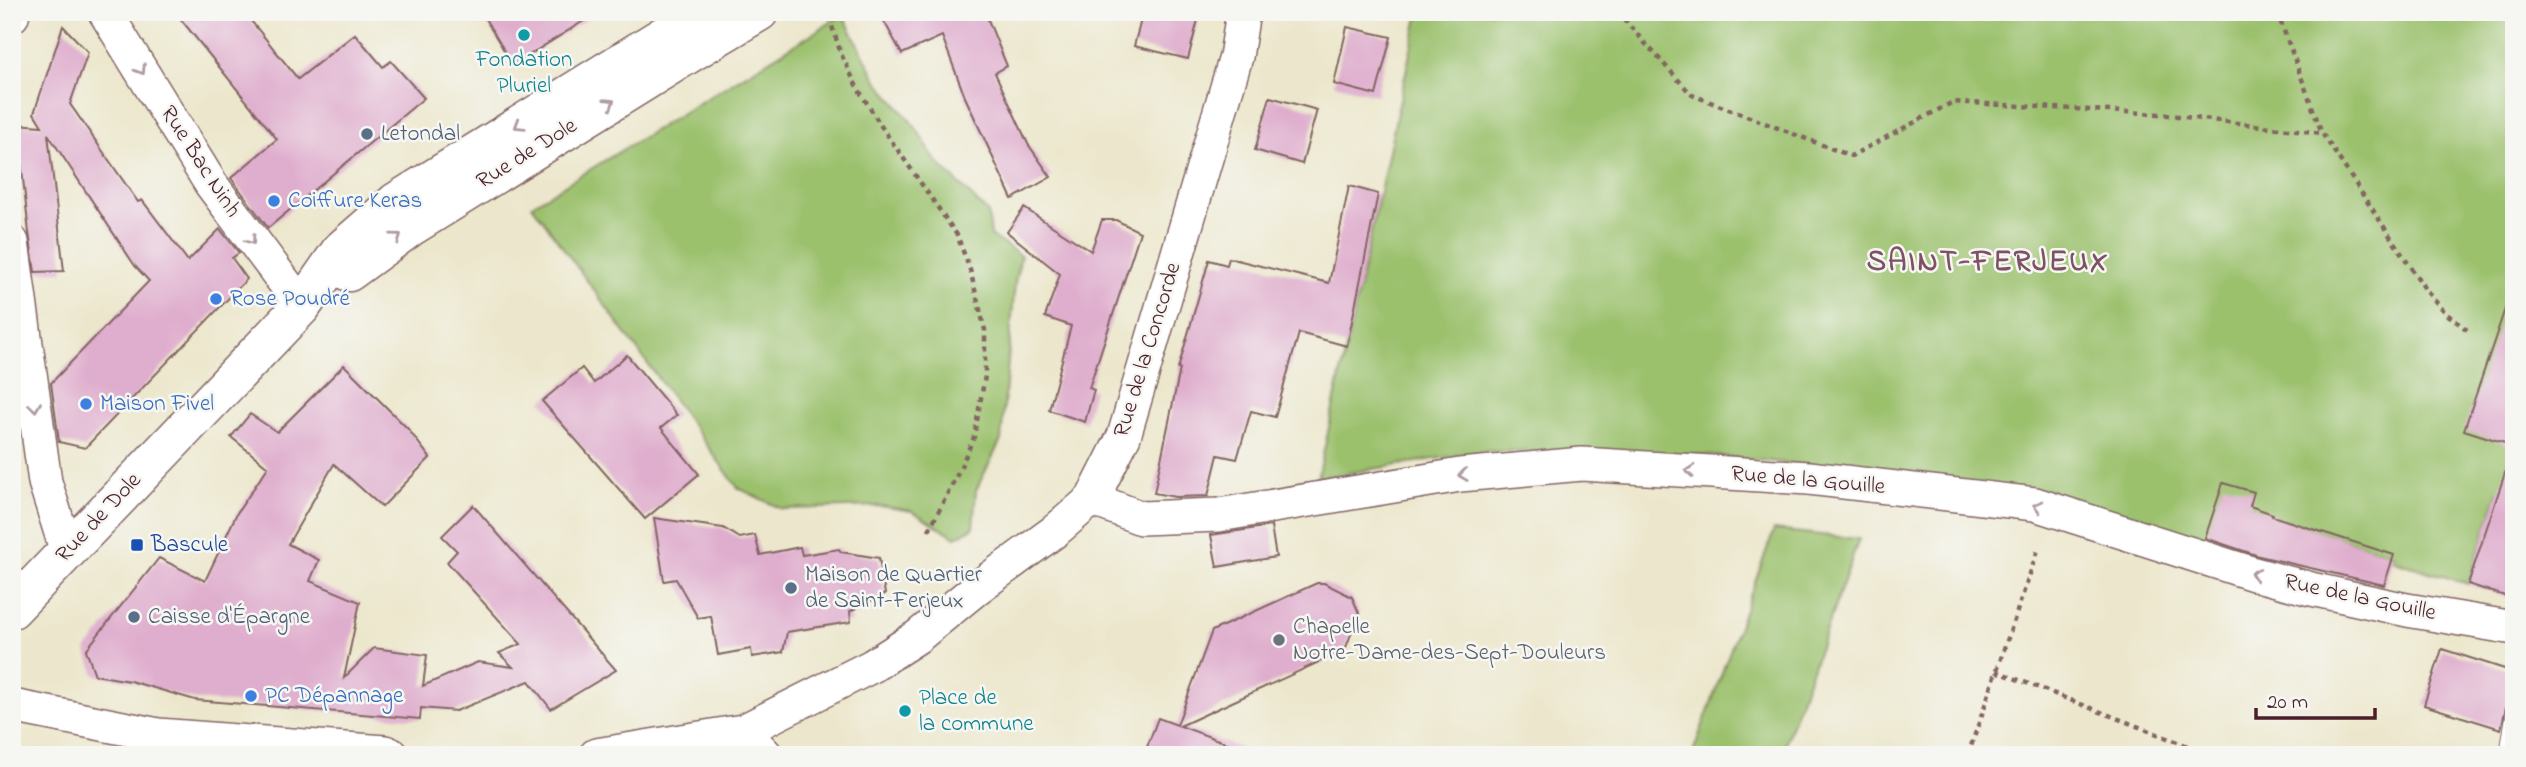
<svg xmlns="http://www.w3.org/2000/svg" width="2526" height="767" font-family="'Indie Flower',sans-serif">
	<style>
		.green { fill: #9bc16d; stroke: #72704c; stroke-width: 2 }
		.building { fill: #dfadcd }
		.lines { fill: none; stroke-linecap: round; stroke-linejoin: round }
		.lane-casing { stroke: #836563; stroke-width: 18 }
		.street-casing { stroke: #836563; stroke-width: 36 }
		.secondary-casing { stroke: #836563; stroke-width: 41 }
		.path { stroke: #836563; stroke-width: 4.5; stroke-dasharray: 5 5; stroke-linecap: butt }
		.lane { stroke: #fff; stroke-width: 16 }
		.street { stroke: #fff; stroke-width: 33 }
		.secondary { stroke: #fff; stroke-width: 38 }
		.oneway { stroke: #ae9aa0 }
		.culture-dot { fill: #0f9aa8; stroke: #f6f6f2; stroke-width: 2.5 }
		.service-dot { fill: #5c6f8a; stroke: #f6f6f2; stroke-width: 2.5 }
		.shop-dot { fill: #3f7fe0; stroke: #f6f6f2; stroke-width: 2.5 }
		.transit-dot { fill: #1a4fb4; stroke: #f6f6f2; stroke-width: 2.5 }
		.worship-dot { fill: #6b7280; stroke: #f6f6f2; stroke-width: 2.5 }
		.labels { text-anchor: middle; dominant-baseline: central; stroke-width: 5; stroke-linejoin: round; paint-order: stroke }
		.culture-label { font-size: 23px; fill: #0d838f; stroke: #f6f6f2 }
		.service-label { font-size: 23px; fill: #4e5e75; stroke: #f6f6f2; text-anchor: start }
		.street-label { font-size: 23px; fill: #4a1f2b; stroke: #f6f6f2 }
		.shop-label { font-size: 23px; fill: #366cbe; stroke: #f6f6f2; text-anchor: start }
		.transit-label { font-size: 23px; fill: #164399; stroke: #f6f6f2; text-anchor: start }
		.worship-label { font-size: 23px; fill: #5b616d; stroke: #f6f6f2; text-anchor: start }
		.district-label { font-size: 30px; font-weight: bold; letter-spacing: 2px; fill: #7e5164; stroke: #f6f6f2 }
	</style>
	<rect width="100%" height="100%" fill="#f6f6f2"/>
	<filter id="ink" filterUnits="userSpaceOnUse"><feTurbulence type="fractalNoise" baseFrequency=".0143" numOctaves="2"/><feDisplacementMap in="SourceGraphic" scale="14" xChannelSelector="R" yChannelSelector="G"/><feConvolveMatrix kernelMatrix="1 2 1 2 8 2 1 2 1" color-interpolation-filters="sRGB"/></filter>
	<filter id="wash" filterUnits="userSpaceOnUse"><feTurbulence type="fractalNoise" baseFrequency=".00686" numOctaves="4" result="noise"/><feDisplacementMap in="SourceGraphic" scale="28" xChannelSelector="R" yChannelSelector="G"/><feGaussianBlur stdDeviation="1.57" result="paint"/><feColorMatrix in="noise" values="0 0 0 0 0 0 0 0 0 0 0 0 0 0 0 0 0 1.4 0 .05"/><feComposite in="paint" operator="in"/></filter>
	<g filter="url(#wash)">
		<rect width="100%" height="100%" fill="#ece7cc"/>
		<g class="green">
			<path d="M1419,12H2514V498L2498,493L2468,584L2392,560L2394,555L2310,529L2296,571L1936,477L1693,454L1483,451L1318,478Z"/>
			<path d="M843,15L876,79L916,128L936,161L988,213L991,236L1021,256L1015,282L1001,440L976,490L973,528L956,537L912,511L880,506L782,509L738,488L532,205Z"/>
			<path d="M1774,530L1859,539L1781,755H1692Z"/>
		</g>
		<g id="blocks">
			<g class="building">
				<path d="M175,12H244L298,79L355,34L383,67L391,61L424,98L268,228L231,178L277,139Z"/>
				<path d="M481,12H598L513,65Z"/>
				<path d="M879,12H991L986,15L1007,66L995,73L1028,144L1051,177L1012,199L965,97L942,36L902,54Z"/>
				<path d="M1143,12H1200L1188,59L1134,46Z"/>
				<path d="M63,26L88,52L70,104L138,202L142,200L188,261L220,229L239,253L232,258L247,279L85,448L59,442L51,383L149,281L135,266L48,134L64,271L35,272L29,233L17,124L42,126L34,113Z"/>
				<path d="M1347,27L1391,37L1376,95L1334,84Z"/>
				<path d="M1270,97L1317,110L1302,164L1255,150Z"/>
				<path d="M1349,186L1378,194L1347,346L1299,333L1275,417L1251,411L1237,459L1218,455L1208,496L1175,497L1154,493L1180,369H1178L1209,260L1227,265L1229,258L1329,283Z"/>
				<path d="M1024,208L1091,251L1102,220H1116L1140,232L1089,388L1094,390L1085,422L1049,410L1071,326L1045,317L1060,274L1007,232Z"/>
				<path d="M2508,300L2514,301V446L2464,430Z"/>
				<path d="M627,355L677,415L661,428L699,474L645,519L542,401L582,368L594,383Z"/>
				<path d="M344,365L408,429L430,458L382,507L334,464L288,544L319,560L310,581L360,602L344,678L374,648L427,655L423,686L478,662L513,667L499,653L521,644L447,562L457,551L442,536L473,505L616,670L551,709L529,681L456,711L421,708L420,719L195,700L130,681L95,675L86,650L159,558L205,581L237,513L268,467L231,437L250,414L277,432Z"/>
				<path d="M2508,464L2514,465V599L2468,584Z"/>
				<path d="M2223,483L2254,492L2250,506L2273,514L2272,516L2394,555L2384,585L2259,556L2205,538Z"/>
				<path d="M654,518L723,528L740,538L755,535L760,555L800,547L802,555L839,549L841,552L879,558L885,594L850,611L851,622L787,632L783,652L752,657L751,649L718,655L711,616L698,618L676,579L664,581Z"/>
				<path d="M1271,526L1276,557L1217,567L1211,535Z"/>
				<path d="M1317,583H1324L1352,597L1359,613L1345,650L1180,726L1248,751L1247,755H1144L1158,718L1177,725L1212,631Z"/>
				<path d="M2442,649L2514,672L2501,729L2424,705Z"/>
			</g>
		</g>
	</g>
	<g filter="url(#ink)">
		<use href="#blocks" fill-opacity="0" stroke="#836563" stroke-width="2"/>
		<g class="lines">
			<g class="lane-casing">
				<path id="lane" d="M2508,755L2514,716"/>
			</g>
			<g class="street-casing">
				<g id="street">
					<path d="M105,12L211,184L302,306"/>
					<path d="M12,16L13,12"/>
					<path d="M12,242L45,482L67,552"/>
					<path d="M1092,499L1141,518L1219,515L1460,475L1582,464L1809,478L2035,504L2254,574L2311,589L2407,610L2514,628"/>
					<path d="M12,706L158,735L385,752L392,755"/>
					<path d="M743,731L766,755"/>
					<path d="M596,755L743,731L872,666L917,637L977,588L1055,531L1092,499L1124,436L1236,57L1243,12"/>
				</g>
			</g>
			<g class="secondary-casing">
				<g id="secondary">
					<path d="M349,272L412,226L690,53L759,12"/>
					<path d="M12,609L302,306L341,250L396,202L702,12"/>
				</g>
			</g>
			<g class="path">
				<path d="M1617,12L1692,95L1851,156L1953,102L2160,114L2322,133"/>
				<path d="M2277,12L2322,133L2427,292L2447,314L2471,333"/>
				<path d="M829,17L841,54L857,87L881,126L957,235L970,270L985,330V376L974,437L957,475L928,532"/>
				<path d="M2511,288L2514,279"/>
				<path d="M1996,671L2211,755"/>
				<path d="M1968,755L2039,547"/>
			</g>
			<use href="#lane" class="lane"/>
			<use href="#street" class="street"/>
			<use href="#secondary" class="secondary"/>
		</g>
		<defs><path id="oneway-chevron" d="M-2-3.5L2.5 0L-2 3.5" fill="none" stroke-width="1.6" stroke-linecap="round" stroke-linejoin="round" transform="scale(1.75)"/></defs>
		<g class="oneway">
			<use href="#oneway-chevron" transform="translate(141 70) rotate(58)"/>
			<use href="#oneway-chevron" transform="translate(610 103) rotate(-32)"/>
			<use href="#oneway-chevron" transform="translate(519 125) rotate(148)"/>
			<use href="#oneway-chevron" transform="translate(397 237) rotate(-36)"/>
			<use href="#oneway-chevron" transform="translate(251 240) rotate(54)"/>
			<use href="#oneway-chevron" transform="translate(35 407) rotate(82)"/>
			<use href="#oneway-chevron" transform="translate(1690 471) rotate(-176)"/>
			<use href="#oneway-chevron" transform="translate(1463 475) rotate(173)"/>
			<use href="#oneway-chevron" transform="translate(2038 506) rotate(-166)"/>
			<use href="#oneway-chevron" transform="translate(2255 574) rotate(-164)"/>
		</g>
	</g>
	<g class="culture-dot">
		<circle cx="524" cy="35" r="7"/>
		<circle cx="905" cy="711" r="7"/>
	</g>
	<g class="service-dot">
		<circle cx="367" cy="134" r="7"/>
		<circle cx="791" cy="588" r="7"/>
		<circle cx="134" cy="617" r="7"/>
	</g>
	<g class="shop-dot">
		<circle cx="274" cy="201" r="7"/>
		<circle cx="216" cy="299" r="7"/>
		<circle cx="86" cy="404" r="7"/>
		<circle cx="251" cy="696" r="7"/>
	</g>
	<rect class="transit-dot" x="130" y="538" width="14" height="14" rx="3.5"/>
	<circle class="worship-dot" cx="1279" cy="640" r="7"/>
	<g class="labels">
		<g class="culture-label">
			<text x="524" y="60">Fondation<tspan x="524" dy="26">Pluriel</tspan></text>
			<text x="919" y="698" text-anchor="start">Place de<tspan x="919" dy="26">la commune</tspan></text>
		</g>
		<g class="service-label">
			<text x="381" y="134">Letondal</text>
			<text x="805" y="575">Maison de Quartier<tspan x="805" dy="26">de Saint-Ferjeux</tspan></text>
			<text x="148" y="617">Caisse d'Épargne</text>
		</g>
		<g class="street-label">
			<text transform="translate(527 154) rotate(-32)">Rue de Dole</text>
			<text transform="translate(200 162) rotate(57)">Rue Bac Ninh</text>
			<text transform="translate(1148 350) rotate(-73)">Rue de la Concorde</text>
			<text transform="translate(1808 481) rotate(5)">Rue de la Gouille</text>
			<text transform="translate(99 518) rotate(-47)">Rue de Dole</text>
			<text transform="translate(2360 598) rotate(12)">Rue de la Gouille</text>
		</g>
		<g class="shop-label">
			<text x="288" y="201">Coiffure Keras</text>
			<text x="230" y="299">Rose Poudré</text>
			<text x="100" y="404">Maison Fivel</text>
			<text x="265" y="696">PC Dépannage</text>
		</g>
		<g class="transit-label">
			<text x="151" y="545">Bascule</text>
		</g>
		<g class="worship-label">
			<text x="1293" y="627">Chapelle<tspan x="1293" dy="26">Notre-Dame-des-Sept-Douleurs</tspan></text>
		</g>
		<g class="district-label">
			<text x="1988" y="263">SAINT-FERJEUX</text>
		</g>
	</g>
	<rect width="2526" height="767" fill="none" stroke="#f6f6f2" stroke-width="42"/>
	<path d="M2256 708v10h119v-10" fill="none" stroke="#4a1f2b" stroke-width="3.5"/>
	<text x="2267" y="708" font-size="21" fill="#4a1f2b" stroke="#f6f6f2" stroke-width="5" paint-order="stroke">20 m</text>
</svg>
